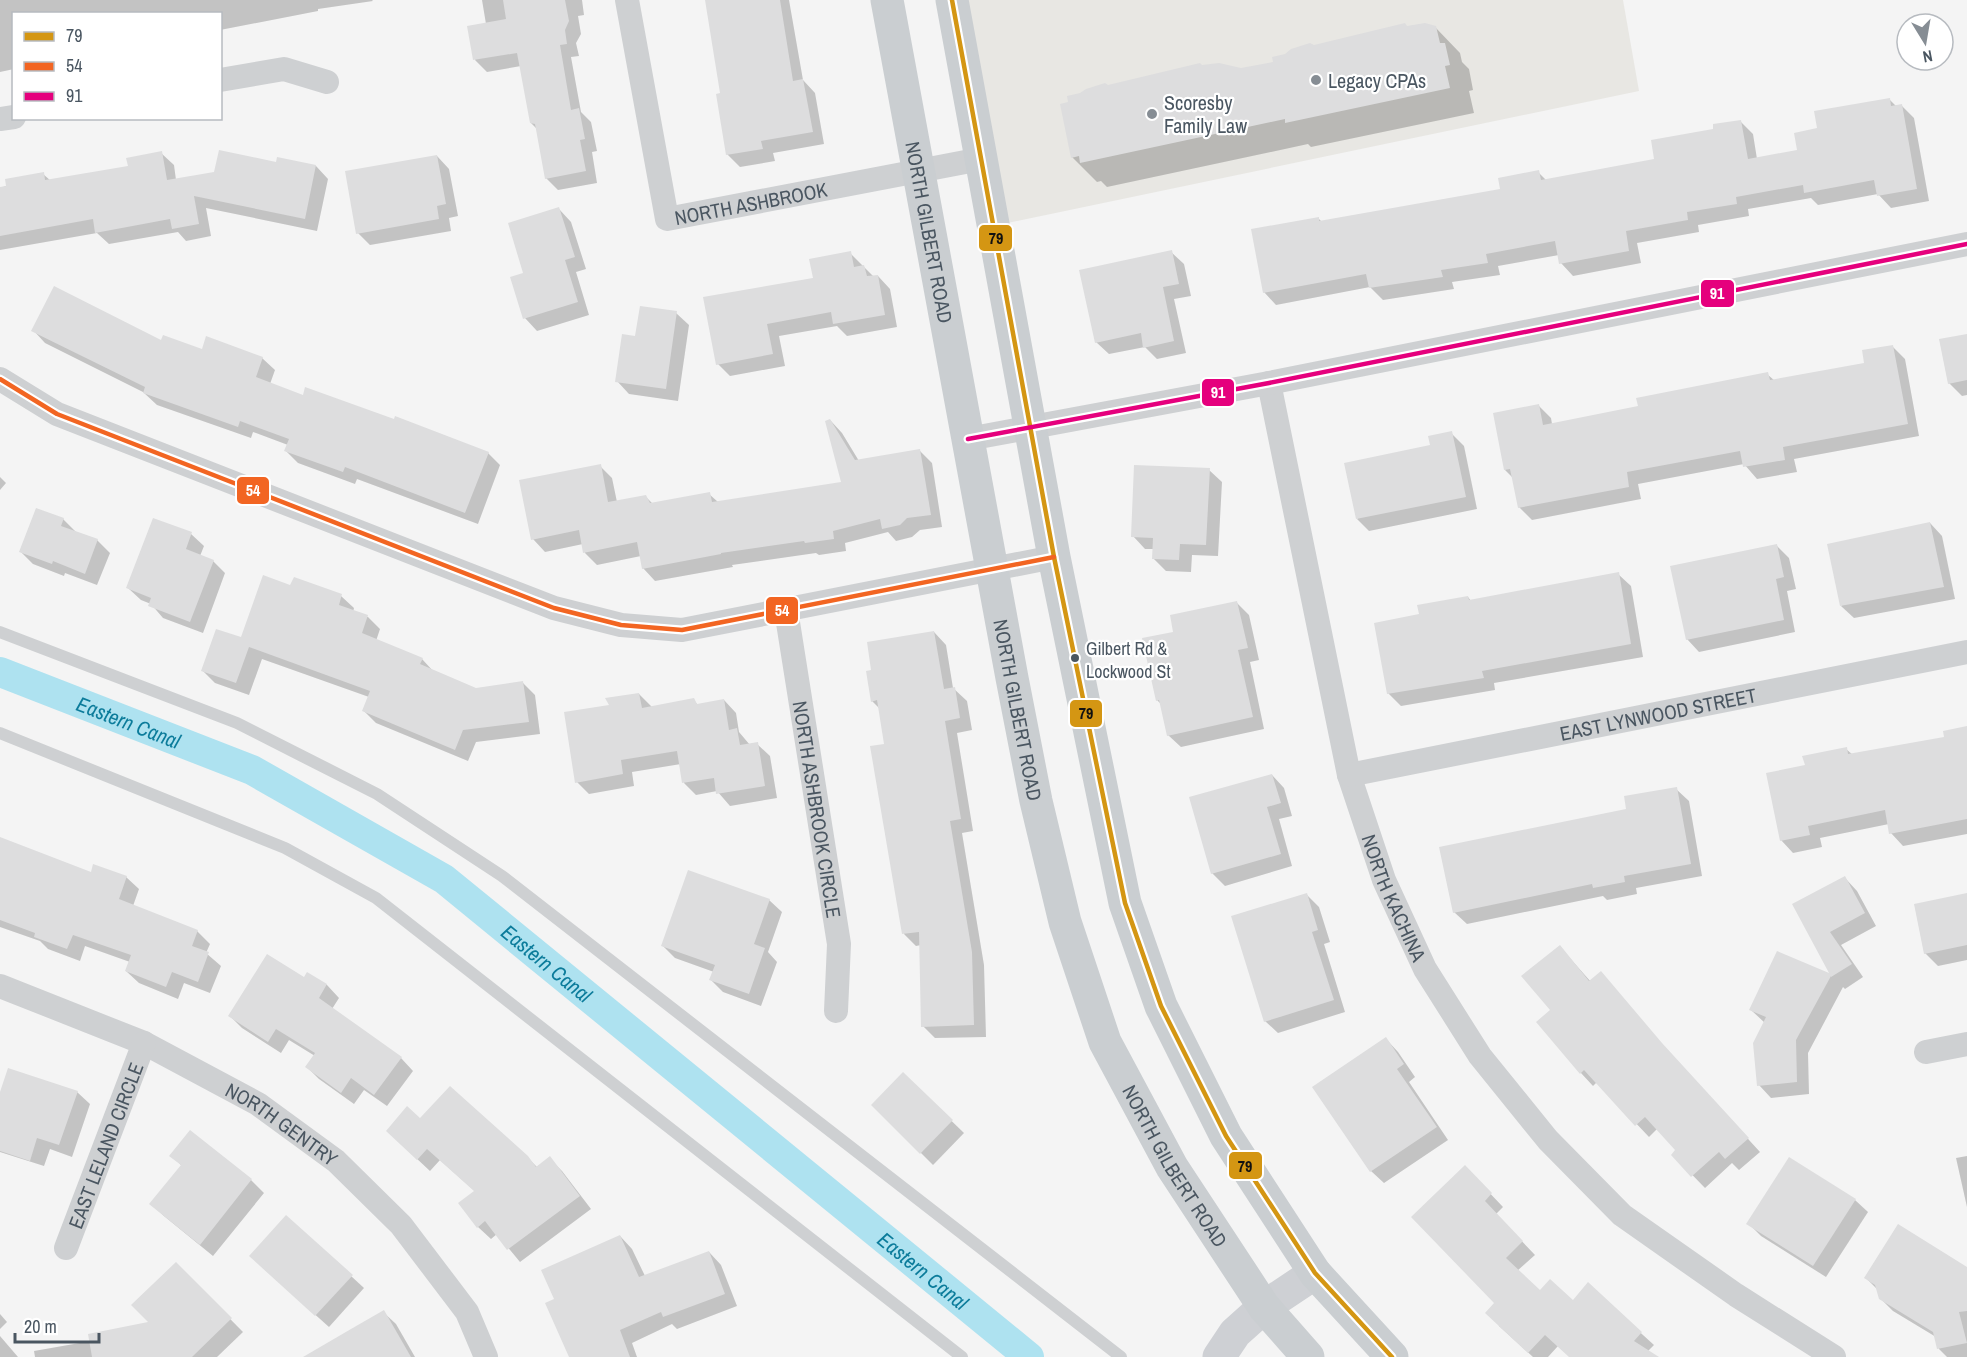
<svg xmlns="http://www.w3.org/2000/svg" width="1967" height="1357" font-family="'Archivo Narrow',sans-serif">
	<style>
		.commercial { fill: #e8e7e3 }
		.shadow { fill: #0003 }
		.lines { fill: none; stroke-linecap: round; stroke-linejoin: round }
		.canal { stroke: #aee2f0; stroke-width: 30 }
		.building { fill: #ddddde }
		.lane { stroke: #ced0d2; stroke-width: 12 }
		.street { stroke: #ced0d2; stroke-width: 24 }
		.secondary { stroke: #ced0d4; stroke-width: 33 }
		.primary { stroke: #caced1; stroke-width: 33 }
		.bus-1-casing { stroke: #fff; stroke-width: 9 }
		.bus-2-casing { stroke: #fff; stroke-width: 9 }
		.bus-3-casing { stroke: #fff; stroke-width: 9 }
		.bus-1 { stroke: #d49613; stroke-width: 4.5 }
		.bus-2 { stroke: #f26522; stroke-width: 4.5 }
		.bus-3 { stroke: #e5007d; stroke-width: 4.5 }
		.poi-dot { fill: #868d94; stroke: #fff; stroke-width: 2 }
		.bus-dot { fill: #4a5661; stroke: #fff; stroke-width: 2 }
		.labels { text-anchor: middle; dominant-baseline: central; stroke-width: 4.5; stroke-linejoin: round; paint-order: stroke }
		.bus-label { font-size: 18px; fill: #4a5661; stroke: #fff; text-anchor: start }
		.poi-label { font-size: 20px; fill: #4a5661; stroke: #fff; text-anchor: start }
		.street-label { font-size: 20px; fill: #4a5661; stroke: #fff }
		.water-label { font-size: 21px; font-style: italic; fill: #0c7c9b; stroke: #fff }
		.line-badge { stroke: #fff; stroke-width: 2 }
		.badge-label { font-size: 16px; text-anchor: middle; font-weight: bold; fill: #fff }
		.pale-badge-label { font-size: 16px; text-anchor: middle; font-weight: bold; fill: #111 }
	</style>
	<rect width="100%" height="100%" fill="#f4f4f4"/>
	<path class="commercial" d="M953,0H1623L1639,91L993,226Z"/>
	<g class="shadow">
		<path d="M0,0H372L373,1L318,9V11L220,30V14H14V69L0,72Z"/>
		<path d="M482,0H582L584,15L578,16L581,34L576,43L579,56L571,57L581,112L591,122L597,151L592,152L597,183L558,190L546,178L537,129L531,123L521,66L487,72L475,60L486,24Z"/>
		<path d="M706,0H789L803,80L815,93L824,144L773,153L775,161L740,167L727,154L722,94Z"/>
		<path d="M1435,27L1460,53L1462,62L1469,69L1473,90L1469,91L1474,113L1311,147L1308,144L1107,187L1101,181L1097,182L1072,157L1108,87L1241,70L1275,63L1313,47L1407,28Z"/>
		<path d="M1889,99L1896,106L1901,105L1914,118L1929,201L1891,208L1878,194L1818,205L1811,198L1748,209L1749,216L1698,225L1699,232L1637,243L1641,263L1573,276L1561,263L1559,255L1498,266L1500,275L1452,282L1454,289L1383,300L1370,287L1276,305L1264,292L1318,218L1322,222L1501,190L1538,172L1546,180L1656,160L1715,130L1740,121L1753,134L1757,159L1798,151L1818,130Z"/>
		<path d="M161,153L174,165L176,180L277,164L316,166L328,179L317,231L206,208L211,236L186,241L178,232L109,244L97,233L0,250V188L43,174L51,181L130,167Z"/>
		<path d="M437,156L449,169L458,216L449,218L451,231L370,245L358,233Z"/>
		<path d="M559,209L571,222L586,269L576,272L589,315L537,331L525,318V274Z"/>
		<path d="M1171,252L1184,264L1191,296L1174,299L1186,353L1157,359L1145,347L1109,354L1096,342Z"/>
		<path d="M850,253L874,277L878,276L890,289L897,327L847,336L837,326L779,336L785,366L730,376L718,364L815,279Z"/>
		<path d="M676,313L689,325L678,401L629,394L617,381L637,338Z"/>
		<path d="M33,330L162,342L203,351L262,358L275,370L270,384L304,397L395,421L488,453L500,465L478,524L357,479L355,484L298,463L286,451L288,445L253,432L251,438L157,405L143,392L45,343Z"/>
		<path d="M1967,335V395L1962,396L1949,383Z"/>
		<path d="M1892,346L1905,359L1919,436L1794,459L1797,472L1757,479L1744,464L1638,484L1641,499L1532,520L1519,507L1513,478L1505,470L1539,406L1551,418L1552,424L1639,407L1767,374L1775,381L1865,364Z"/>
		<path d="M830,420L842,433L859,461L920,451L932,463L942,527L920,530L912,537L896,541L888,532L845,543L846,551L819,555L816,553L732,565L733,567L655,581L643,568L641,556L597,565L585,553L583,544L545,552L533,539L600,466L612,478L617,502L646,497L653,504L709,494L718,502L842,483Z"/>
		<path d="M1451,433L1464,446L1477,509L1369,531L1357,519L1432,446Z"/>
		<path d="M1209,470L1222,482L1218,556L1192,555L1191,572L1166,571L1153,558L1154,549H1145L1133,536Z"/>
		<path d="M0,477L6,483L0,490Z"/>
		<path d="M63,519L76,532L97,540L110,553L97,585L65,573L64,576L33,564L21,552Z"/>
		<path d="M1930,523L1942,536L1955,599L1854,618L1841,606Z"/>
		<path d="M191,534L204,546L200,556L213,561L225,573L203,633L163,618L151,604L141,600L128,588Z"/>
		<path d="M1777,546L1789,558L1796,589L1787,591L1795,632L1699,652L1687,639Z"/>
		<path d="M1618,574L1631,586L1643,657L1494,683L1495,690L1401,706L1388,693L1421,616L1468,597L1471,601Z"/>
		<path d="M291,587L341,596L354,608L353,612L368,617L380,629L376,641L422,659L434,672L476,689L523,683L535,695L540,734L476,742L468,761L376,723L363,710L369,697L262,659L249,695L215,683L202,670L242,639Z"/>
		<path d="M1237,603L1249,615L1259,660L1250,662L1264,729L1181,747L1168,735L1162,705L1157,700L1175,633Z"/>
		<path d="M934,632L946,645L953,688L967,701L972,730L957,733L973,831L962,833L984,965L986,1037L935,1038L923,1026L921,945L916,946L904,934L886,745L880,709L872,701L873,671Z"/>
		<path d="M639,694L652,707L693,700L698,705L724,700L736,713L739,732L750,745L757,744L770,756L777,798L730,806L717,791L696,795L684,783L681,764L632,772L634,786L589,794L577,782L611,706Z"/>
		<path d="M1967,727V834L1903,846L1891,833L1889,824L1820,838L1822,847L1793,853L1781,840L1806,766L1846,749L1853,755L1946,738Z"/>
		<path d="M1272,775L1284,788L1292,816L1279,819L1292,866L1225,886L1212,873Z"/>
		<path d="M1676,789L1689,801L1702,876L1636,888L1637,894L1607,900L1603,896L1467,924L1454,912L1628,810Z"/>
		<path d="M0,839L92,874L126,877L139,889L133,906L197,931L210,944L206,953L221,966L210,993L184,983L178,999L139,983L126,971L130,962L85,946L80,961L48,949L40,941L0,927Z"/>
		<path d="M1845,878L1857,891L1876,926L1841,945L1863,977L1845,989L1843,987L1808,1053L1809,1094L1771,1098L1759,1085L1765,1023L1751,1010L1778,953L1833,976L1794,905Z"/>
		<path d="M1967,894V960L1938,966L1925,953Z"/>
		<path d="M1307,895L1319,907L1330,942L1324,944L1345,1012L1278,1033L1265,1021Z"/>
		<path d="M769,900L782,912L768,952L777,962L761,1006L723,992L711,980L714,972L675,958L662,945Z"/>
		<path d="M1560,947L1591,982L1674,1058L1760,1152L1739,1170L1732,1163L1705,1188L1673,1155L1678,1150L1657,1129L1649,1137L1597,1082L1593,1086L1581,1073L1538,1022L1552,1010Z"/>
		<path d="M308,974L327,985L339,998L332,1009L401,1058L413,1071L387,1106L364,1090L354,1104L319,1079L307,1067L315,1056L289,1040L281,1053L242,1028L230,1016L305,979Z"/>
		<path d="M1386,1039L1398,1052L1415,1077L1409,1082L1448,1140L1384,1183L1371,1171Z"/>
		<path d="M903,1074L964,1133L933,1165L873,1105Z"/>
		<path d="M77,1092L90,1104L72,1157L50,1149L44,1166L0,1152V1097Z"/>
		<path d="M190,1132L251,1180L264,1193L213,1256L164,1216L151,1204L182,1166L171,1155Z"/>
		<path d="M400,1143L527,1157L537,1167L549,1158L562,1171L591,1209L520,1262L497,1234L491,1239L478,1227L476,1192L440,1160L430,1171Z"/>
		<path d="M1967,1156V1207L1956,1158Z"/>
		<path d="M1465,1167L1503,1207L1496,1214L1535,1255L1517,1271L1540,1293L1573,1302L1588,1285L1654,1345L1648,1351L1657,1357H1570L1558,1346L1548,1357H1533L1499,1326L1497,1303Z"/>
		<path d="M1855,1200L1868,1212L1826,1277L1761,1236L1748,1223Z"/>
		<path d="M620,1236L632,1249L645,1276L709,1252L721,1265L737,1306L677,1329L672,1324L632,1343L637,1357H573L556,1300Z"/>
		<path d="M176,1264L243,1332L217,1357H184Z"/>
		<path d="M263,1268L351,1276L364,1288L329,1327Z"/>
		<path d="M1967,1268V1357H1947L1939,1349L1936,1337L1893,1311L1880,1298L1878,1290L1866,1278Z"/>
		<path d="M383,1312L396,1324L415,1357H331Z"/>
		<path d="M0,1314L7,1322L0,1329Z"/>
		<path d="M0,1336L18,1357H0Z"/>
		<path d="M91,1341L162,1357H35L34,1351Z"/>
	</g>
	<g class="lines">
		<path class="canal" id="s1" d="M0,672L252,770L444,879L1029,1357"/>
	</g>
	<g class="building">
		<path d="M503,0H565L569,21L565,30L567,44L560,45L571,110L579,108L585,139L580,140L586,171L545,179L535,124L530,123L517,53L473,60L467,26L506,19Z"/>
		<path d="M705,0H780L793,81L803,79L813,132L761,141L763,149L726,155L716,94L720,93Z"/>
		<path d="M1405,23L1407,26L1425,23L1436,26L1440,43H1445L1450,65L1445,66L1450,88L1285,123V119L1080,163L1079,156L1071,158L1060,104L1068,102L1067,96L1080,93L1086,89L1105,83L1108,85L1200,63L1202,65L1219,63L1241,68L1273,62L1272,57L1285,54L1291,49L1310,43L1314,45Z"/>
		<path d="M1890,98L1891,106L1902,104L1917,189L1877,196L1874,180L1804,193L1803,185L1736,197L1737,204L1687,212L1688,220L1626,231L1629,251L1559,264L1555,241L1486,254L1488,263L1441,270L1443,277L1369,288L1366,274L1263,293L1251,229L1319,217V221L1500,189L1498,178L1539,170L1541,180L1654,159L1651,140L1713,129V124L1741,120L1748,159L1797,150L1794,133L1817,128L1814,111Z"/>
		<path d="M219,150L276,162L277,157L316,165L305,219L194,196L199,224L172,229L170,219L95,233L93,219L0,236V187L6,186L5,179L44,172L45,180L128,166L126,158L162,151L167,180L214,172Z"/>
		<path d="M437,155L446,204L437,206L439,219L356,234L345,171Z"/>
		<path d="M559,207L575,257L565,260L578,302L523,319L510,277L523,273L508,223Z"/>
		<path d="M1172,250L1179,284L1163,287L1174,341L1143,348L1141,333L1095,343L1079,270Z"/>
		<path d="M851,251L854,267L864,265L867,276L878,275L885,315L833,324L831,312L767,324L773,354L716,365L703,297L813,278L809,259Z"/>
		<path d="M54,286L161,340L163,335L202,349L206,336L263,357L256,377L303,395L305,387L394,419L395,416L489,452L465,513L345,467L343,472L284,451L289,439L240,421L238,427L143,393L145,387L31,331Z"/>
		<path d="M640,306L677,311L666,389L615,382L622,334L635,336Z"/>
		<path d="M1967,334V380L1948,384L1939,339Z"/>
		<path d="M1893,345L1908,424L1783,447L1785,460L1743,467L1740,451L1627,472L1629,487L1518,508L1510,469L1504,470L1493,413L1539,404L1543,425L1638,406L1636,398L1768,372L1770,380L1864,363L1862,350Z"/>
		<path d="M830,419L855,460L920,449L931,515L907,518L900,525L882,529L880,519L833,531L834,539L805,543L804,541L721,553V554L642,569L637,542L583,553L579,530L531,540L519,480L601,464L608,502L646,495L650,503L710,492L712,502L841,482L825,421Z"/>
		<path d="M1452,431L1466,497L1356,519L1344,463L1430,445L1428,436Z"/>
		<path d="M1134,465L1210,468L1206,545L1180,544L1179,560L1152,559L1153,538L1131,537Z"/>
		<path d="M36,508L64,518L61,526L98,539L85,574L53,561L52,564L19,552Z"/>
		<path d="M153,518L192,532L186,549L214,560L190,622L148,606L151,598L126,588Z"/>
		<path d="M1930,522L1944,587L1840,606L1827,544Z"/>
		<path d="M1777,544L1784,577L1776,579L1784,620L1686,640L1670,566Z"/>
		<path d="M1619,572L1631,644L1482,671L1484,678L1387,694L1374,623L1419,614L1417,605L1468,596L1469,600Z"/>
		<path d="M263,575L290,585L294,577L342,594L339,605L368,615L362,633L423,658L420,664L476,688L523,681L529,722L463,730L455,750L362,711L370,691L249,647L236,683L201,671L216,629L241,637Z"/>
		<path d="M1237,601L1248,648L1238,650L1253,717L1167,736L1159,700L1156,701L1142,638L1173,632L1170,615Z"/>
		<path d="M934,631L944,689L955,687L960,718L945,721L961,819L950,821L972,952L974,1025L921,1027L919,932L902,934L870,746L884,744L877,700L871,702L866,671L871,670L867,642Z"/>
		<path d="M639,693L642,708L694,698L697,704L724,699L729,730L737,728L740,745L758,742L765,786L716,794L714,778L682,783L677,751L621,760L623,774L575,783L564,712L609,705L605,698Z"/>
		<path d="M1967,726V819L1889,834L1885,810L1808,826L1810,835L1780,841L1766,773L1805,765L1802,756L1847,747L1848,754L1944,737L1943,731Z"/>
		<path d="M1272,774L1281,803L1267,807L1281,854L1211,874L1189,797Z"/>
		<path d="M1677,787L1691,864L1624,876L1625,882L1593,888L1592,884L1453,913L1439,847L1626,809L1624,796Z"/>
		<path d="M0,837L91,872L93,864L127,876L119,899L198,930L192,946L209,952L198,982L172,972L166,987L125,971L131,955L73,935L67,949L34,937L35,933L0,920Z"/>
		<path d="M688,870L770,899L754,944L765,948L749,994L709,980L715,965L661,946Z"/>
		<path d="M1845,876L1865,913L1830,932L1852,964L1831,977V976L1796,1040L1797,1082L1757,1086L1753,1043L1766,1017L1749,1010L1777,951L1829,973L1792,904Z"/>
		<path d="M1307,893L1318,930L1312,932L1334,1000L1264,1022L1231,916Z"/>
		<path d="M1967,893V945L1924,954L1914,904Z"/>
		<path d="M1560,945L1589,981L1601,971L1662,1043L1749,1138L1725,1159L1719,1152L1691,1177L1671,1155L1675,1150L1645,1117L1635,1126L1584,1070L1580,1074L1536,1022L1550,1010L1521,976Z"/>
		<path d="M267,954L304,977L307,972L327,984L319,998L402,1057L374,1095L351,1078L341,1093L305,1067L315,1053L276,1029L268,1042L228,1016Z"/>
		<path d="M1386,1037L1404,1064L1397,1069L1437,1127L1370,1172L1312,1087Z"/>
		<path d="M8,1068L78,1091L59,1145L37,1138L30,1161L0,1151V1092Z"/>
		<path d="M903,1072L953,1120L920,1154L871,1105Z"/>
		<path d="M450,1086L528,1156L536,1167L550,1156L580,1196L507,1250L485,1221L477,1228L458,1203L474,1191L427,1149L417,1160L386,1131L407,1106L420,1118Z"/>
		<path d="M190,1130L252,1179L200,1245L149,1204L181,1165L169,1156Z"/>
		<path d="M1789,1157L1856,1199L1813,1266L1746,1224Z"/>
		<path d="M1465,1165L1492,1193L1485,1201L1523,1241L1506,1258L1540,1290L1550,1279L1573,1300L1588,1282L1642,1332L1634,1341L1659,1357H1569L1545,1335L1528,1353L1485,1313L1494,1303L1411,1217Z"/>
		<path d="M286,1215L353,1275L315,1316L249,1256Z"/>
		<path d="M1898,1224L1967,1267V1311L1959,1312L1967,1343L1937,1349L1933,1332L1879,1299L1875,1285L1864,1278Z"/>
		<path d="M620,1235L639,1277L709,1251L725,1294L663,1317L661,1312L620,1330L630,1357H569L545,1303L554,1299L541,1270Z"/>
		<path d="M176,1262L232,1318L192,1357H92L88,1334L148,1322L131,1305Z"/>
		<path d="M384,1310L411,1357H303L351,1329Z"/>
	</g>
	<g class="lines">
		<g class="lane">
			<path d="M0,632L237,723L377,794L502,876L1121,1357"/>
			<path d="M0,733L285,848L376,898L962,1357"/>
		</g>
		<g class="street">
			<path id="s2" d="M627,0L667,219L981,159"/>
			<path d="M220,80L284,69L327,82"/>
			<path d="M0,119L14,117"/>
			<path d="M0,379L57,414L554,608L621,625L682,630L1054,557"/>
			<path id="s3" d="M1269,383L1349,775L1384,880L1425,969L1480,1056L1548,1140L1622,1215L1736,1295L1834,1357"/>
			<path d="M968,439L1269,383L1967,244"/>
			<path id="s4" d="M786,610L839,944L836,1011"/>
			<path id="s5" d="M1349,775L1967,652"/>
			<path id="s6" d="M0,986L144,1043L258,1104L336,1161L401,1225L467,1312L486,1357"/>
			<path d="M1926,1052L1967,1044"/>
			<path id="s7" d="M66,1248L144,1043"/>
		</g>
		<path class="secondary" d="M1219,1357L1235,1333L1264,1307L1315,1273"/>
		<g class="primary">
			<path id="s8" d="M887,0L1012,678L1036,801L1065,922L1105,1042L1172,1167L1264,1307L1308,1357"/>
			<path d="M952,0L1054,557L1125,903L1161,1006L1226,1136L1315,1273L1392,1357"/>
		</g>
		<g class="bus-1-casing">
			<path id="bus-1" d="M952,0L1054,557L1125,903L1161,1006L1226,1136L1315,1273L1392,1357"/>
		</g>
		<g class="bus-2-casing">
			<path id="bus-2" d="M0,379L57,414L554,608L621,625L682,630L1054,557"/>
		</g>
		<g class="bus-3-casing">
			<path id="bus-3" d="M968,439L1269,383L1967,244"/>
		</g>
		<use href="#bus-1" class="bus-1"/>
		<use href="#bus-2" class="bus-2"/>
		<use href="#bus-3" class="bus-3"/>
	</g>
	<g class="poi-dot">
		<circle cx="1316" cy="80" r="6"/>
		<circle cx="1152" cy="114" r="6"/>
	</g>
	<circle class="bus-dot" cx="1075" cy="658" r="5"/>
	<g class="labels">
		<g class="bus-label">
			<text x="1086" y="648">Gilbert Rd &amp;<tspan x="1086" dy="23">Lockwood St</tspan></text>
		</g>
		<g class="poi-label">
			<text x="1328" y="80">Legacy CPAs</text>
			<text x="1164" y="102">Scoresby<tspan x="1164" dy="23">Family Law</tspan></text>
		</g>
		<g class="street-label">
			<text stroke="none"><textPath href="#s2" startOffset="308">NORTH ASHBROOK</textPath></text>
			<text stroke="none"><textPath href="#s8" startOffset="236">NORTH GILBERT ROAD</textPath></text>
			<text stroke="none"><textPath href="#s8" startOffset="722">NORTH GILBERT ROAD</textPath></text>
			<text stroke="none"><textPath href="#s5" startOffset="315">EAST LYNWOOD STREET</textPath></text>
			<text stroke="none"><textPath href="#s4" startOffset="202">NORTH ASHBROOK CIRCLE</textPath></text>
			<text stroke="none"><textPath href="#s3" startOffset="531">NORTH KACHINA</textPath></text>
			<text stroke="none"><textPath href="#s6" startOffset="315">NORTH GENTRY</textPath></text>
			<text stroke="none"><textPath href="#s7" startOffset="110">EAST LELAND CIRCLE</textPath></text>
			<text stroke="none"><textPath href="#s8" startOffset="1208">NORTH GILBERT ROAD</textPath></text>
		</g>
		<g class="water-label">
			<text stroke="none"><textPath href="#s1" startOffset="138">Eastern Canal</textPath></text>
			<text stroke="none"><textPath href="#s1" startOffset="624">Eastern Canal</textPath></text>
			<text stroke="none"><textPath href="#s1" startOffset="1110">Eastern Canal</textPath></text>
		</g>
	</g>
	<g class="line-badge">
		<rect x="978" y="224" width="35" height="28" rx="6" fill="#d49613"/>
		<rect x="1700" y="279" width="35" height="29" rx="6" fill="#e5007d"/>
		<rect x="1201" y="378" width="34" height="29" rx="6" fill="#e5007d"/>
		<rect x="236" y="476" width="34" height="29" rx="6" fill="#f26522"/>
		<rect x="765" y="596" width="34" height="29" rx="6" fill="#f26522"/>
		<rect x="1069" y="699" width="34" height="29" rx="6" fill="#d49613"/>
		<rect x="1228" y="1151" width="35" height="29" rx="6" fill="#d49613"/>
	</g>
	<g class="badge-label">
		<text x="1717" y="299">91</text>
		<text x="1218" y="398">91</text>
		<text x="253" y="496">54</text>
		<text x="782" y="616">54</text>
	</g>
	<g class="pale-badge-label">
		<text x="996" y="244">79</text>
		<text x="1086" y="719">79</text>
		<text x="1245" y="1172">79</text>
	</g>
	<rect x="12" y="12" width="210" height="108" fill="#ffffff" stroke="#b7bbc0" stroke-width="1.5"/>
	<rect x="24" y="32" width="30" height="9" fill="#d49613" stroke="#b7bbc0" stroke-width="1.5"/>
	<text x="66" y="42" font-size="18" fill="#4a5661">79</text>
	<rect x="24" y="62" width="30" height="9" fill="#f26522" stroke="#b7bbc0" stroke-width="1.5"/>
	<text x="66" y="72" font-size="18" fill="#4a5661">54</text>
	<rect x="24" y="92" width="30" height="9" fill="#e5007d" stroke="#b7bbc0" stroke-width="1.5"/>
	<text x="66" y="102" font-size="18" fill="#4a5661">91</text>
	<g transform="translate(1925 42) rotate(169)"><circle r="28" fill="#ffffff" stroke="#b7bbc0" stroke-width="1.5"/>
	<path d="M0-4.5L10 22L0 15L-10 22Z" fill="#868d94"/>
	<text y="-9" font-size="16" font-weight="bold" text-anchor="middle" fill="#4a5661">N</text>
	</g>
	<path d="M15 1333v9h84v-9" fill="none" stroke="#4a5661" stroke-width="3"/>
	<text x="24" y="1333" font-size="18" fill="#4a5661" stroke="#ffffff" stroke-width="4.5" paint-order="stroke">20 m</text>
</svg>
